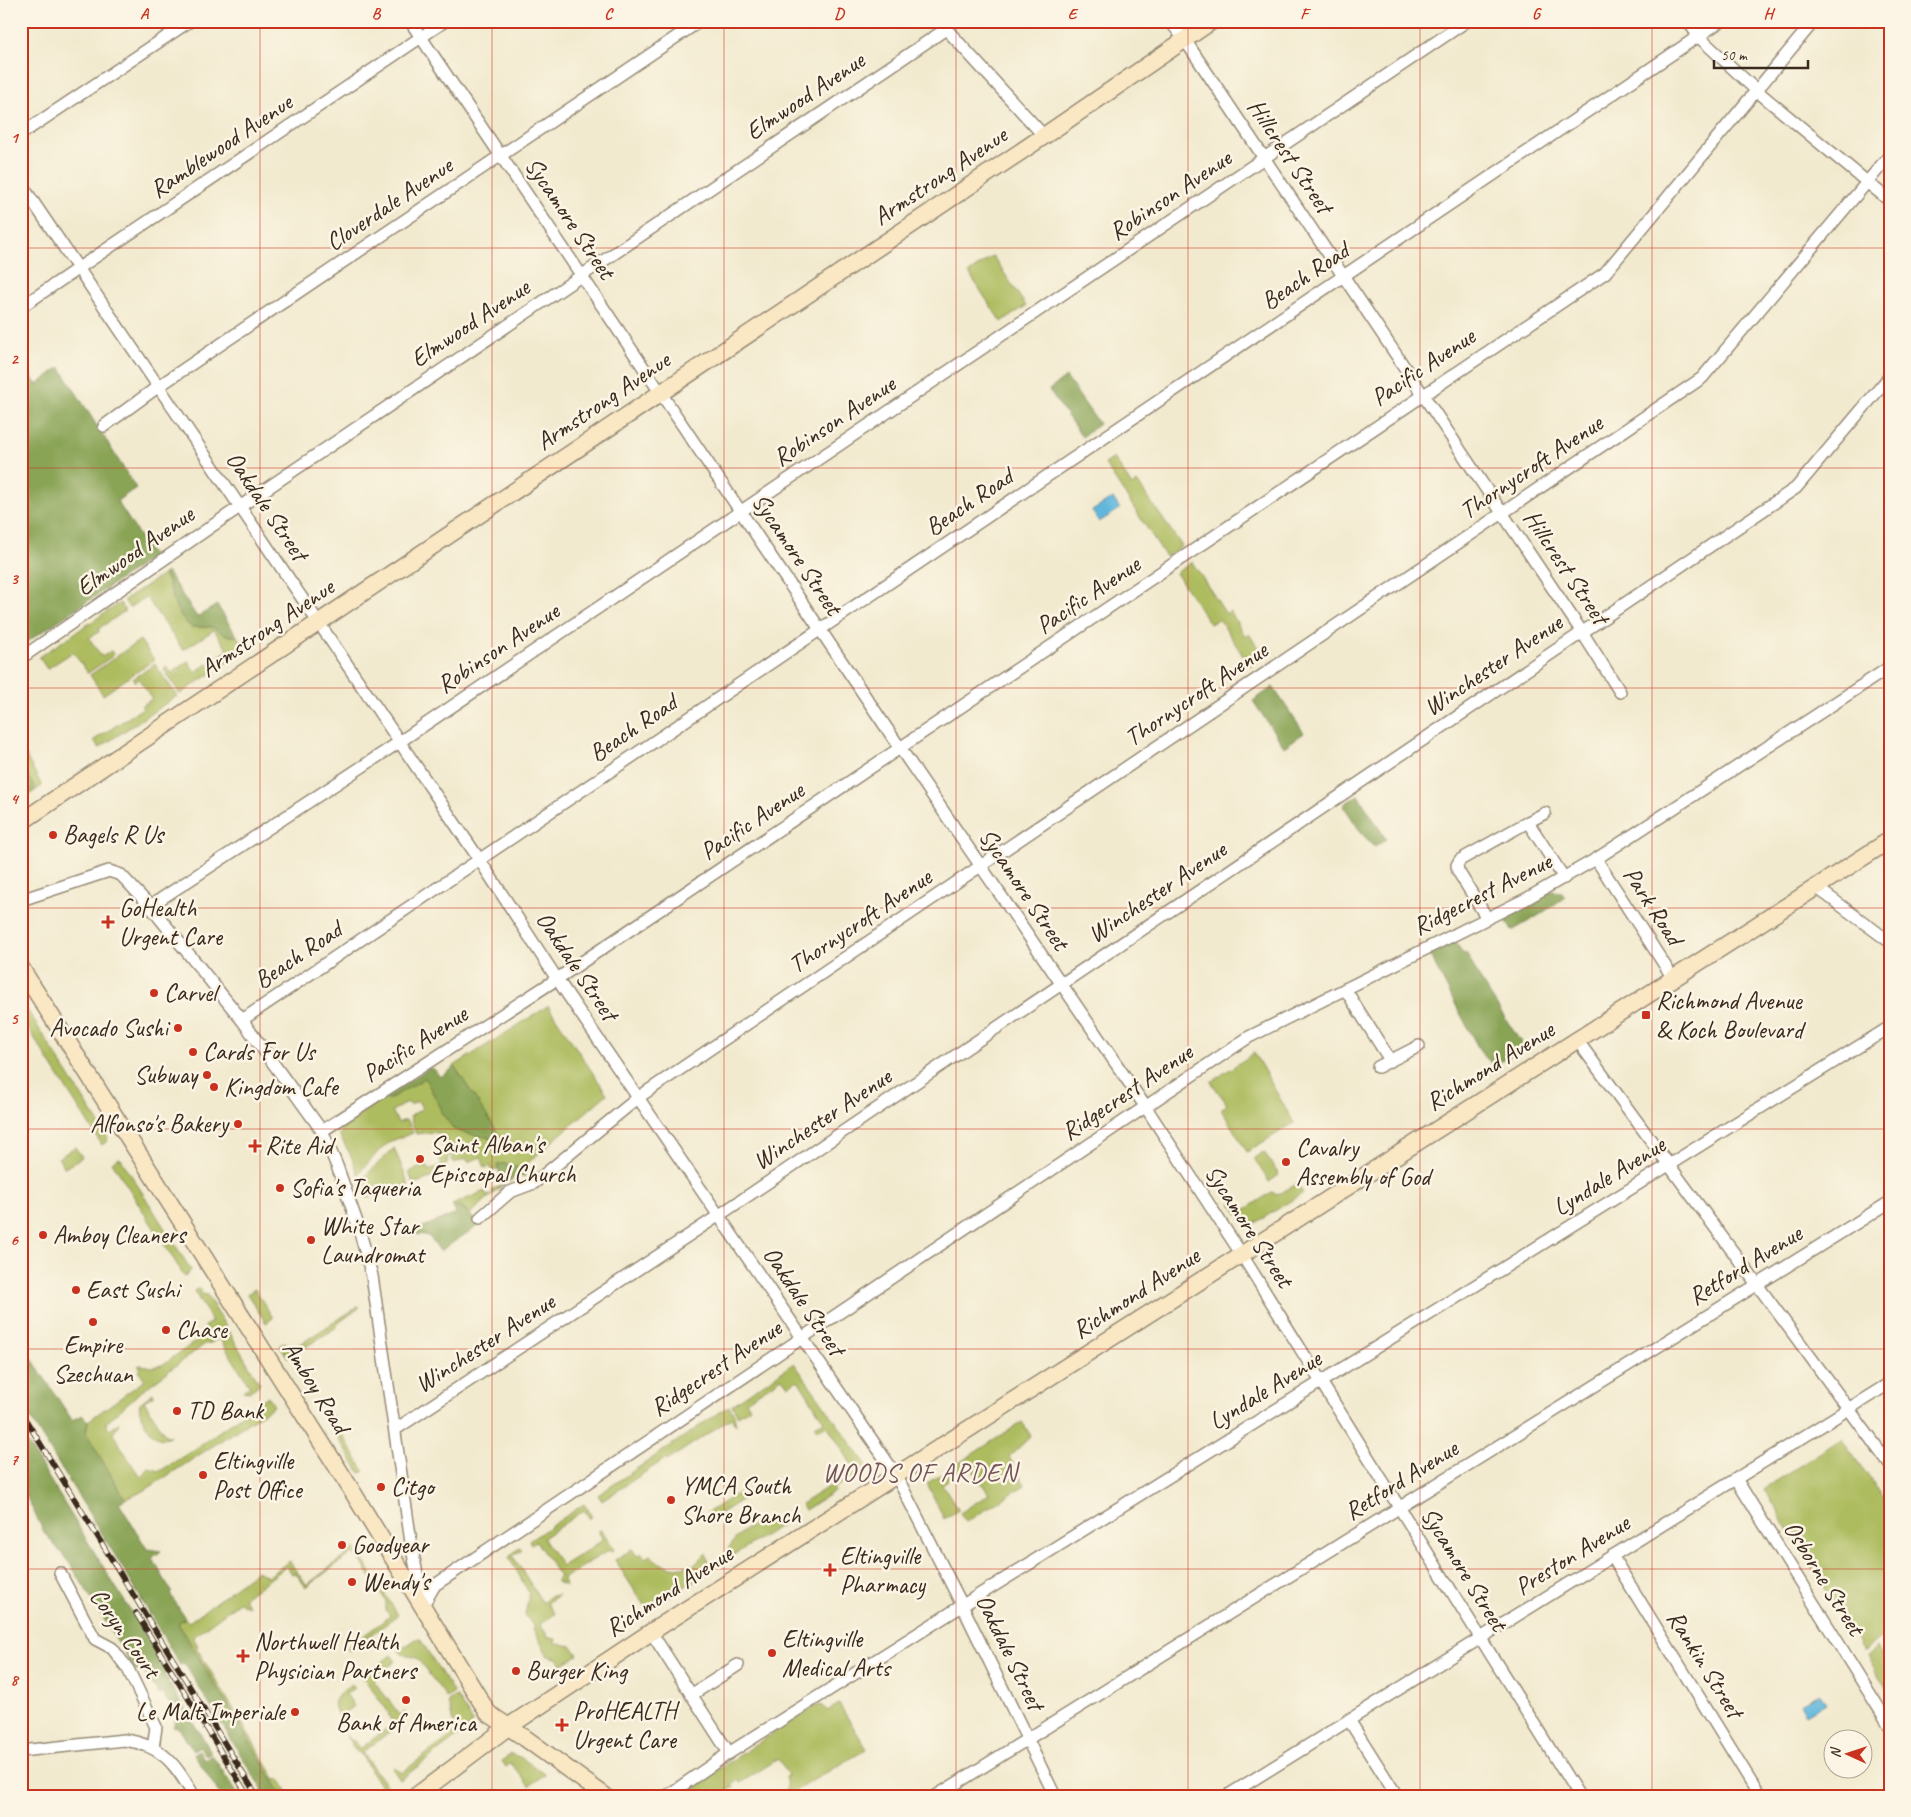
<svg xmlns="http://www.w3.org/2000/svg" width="1911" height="1817" font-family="Caveat,sans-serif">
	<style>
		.green { fill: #adbc5f; stroke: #74733e }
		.forest { fill: #8aa456; stroke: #62673a }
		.water { fill: #60b7dd; stroke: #4e707e }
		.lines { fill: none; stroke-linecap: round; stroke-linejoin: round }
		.street-casing { stroke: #968a76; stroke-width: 14 }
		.secondary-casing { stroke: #968a76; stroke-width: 19 }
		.street { stroke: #fff; stroke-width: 11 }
		.secondary { stroke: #fae7c3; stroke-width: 16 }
		.rail-casing { stroke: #3b2a1e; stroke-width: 5.5 }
		.rail { stroke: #fcf5e5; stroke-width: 4; stroke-dasharray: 11; stroke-linecap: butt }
		.grid { fill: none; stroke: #c8321e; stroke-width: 1; stroke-opacity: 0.55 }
		.poi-dot { fill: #c8321e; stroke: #fcf5e5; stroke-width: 2 }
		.labels { text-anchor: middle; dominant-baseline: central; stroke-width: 5; stroke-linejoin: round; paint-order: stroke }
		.street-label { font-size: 25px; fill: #3b2a1e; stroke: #fcf5e5 }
		.poi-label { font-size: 25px; fill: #3b2a1e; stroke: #fcf5e5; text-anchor: start }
		.neighbourhood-label { font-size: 26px; letter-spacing: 1px; fill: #735559; stroke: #fcf5e5 }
		.neatline { fill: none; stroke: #c8321e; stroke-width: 2 }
		.grid-label { font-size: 16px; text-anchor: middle; font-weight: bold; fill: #c8321e }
	</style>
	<rect width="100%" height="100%" fill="#fcf5e5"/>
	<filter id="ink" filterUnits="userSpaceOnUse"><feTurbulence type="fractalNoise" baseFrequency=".02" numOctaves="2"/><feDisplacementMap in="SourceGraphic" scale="10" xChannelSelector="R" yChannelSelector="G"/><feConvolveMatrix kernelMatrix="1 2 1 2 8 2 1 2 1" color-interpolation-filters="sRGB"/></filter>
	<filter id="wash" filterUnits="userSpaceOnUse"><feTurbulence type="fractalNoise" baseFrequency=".0096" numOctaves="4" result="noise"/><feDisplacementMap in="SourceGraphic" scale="20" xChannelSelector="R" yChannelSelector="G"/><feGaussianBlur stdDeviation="1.12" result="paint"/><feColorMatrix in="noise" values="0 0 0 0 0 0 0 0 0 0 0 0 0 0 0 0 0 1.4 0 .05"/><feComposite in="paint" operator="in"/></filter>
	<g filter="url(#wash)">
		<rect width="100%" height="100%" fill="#f2eacf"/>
		<g class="green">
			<path d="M993,256L1026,306L1001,322L969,273Z"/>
			<path d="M1114,458L1132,486L1137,482L1182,546L1166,557L1105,464Z"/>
			<path d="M1192,562L1226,614L1230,611L1245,636L1249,634L1264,657L1250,666L1219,619L1210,624L1176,573Z"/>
			<path d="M164,574C175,595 170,608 191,627H213L230,636H237L247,650L218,668L213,660L228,650L214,630L183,650L146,597L129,608L124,600Z"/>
			<path d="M120,603L125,611L98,629L100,631L89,638L102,657L111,651L114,655L88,673L73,652L47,669L39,657Z"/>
			<path d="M140,640L154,660L103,695L90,675Z"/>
			<path d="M188,661L195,672L209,663L215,671L180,694L164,669L167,667L171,673Z"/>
			<path d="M155,664L177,696L99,748L94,740L143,708L141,706L152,699L139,679L135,682L133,679Z"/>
			<path d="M21,747L42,786L21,800Z"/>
			<path d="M21,1000L108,1138L106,1142L102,1145L21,1017Z"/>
			<path d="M548,1006L607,1094L521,1169L498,1164L499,1168L492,1171L490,1166L485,1168L481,1157L468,1162L467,1159L453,1163C445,1136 449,1129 416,1134L410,1117L422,1108L418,1101L410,1105L408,1102L392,1111L398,1123L405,1120L408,1121L413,1133L391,1141L377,1153L358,1174L352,1158L339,1134L342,1131L340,1128L383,1098L389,1099L425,1078L442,1110L460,1132C469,1134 480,1133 488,1138C496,1141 497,1145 507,1147L454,1066Z"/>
			<path d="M1254,1053L1294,1123L1247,1152L1221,1109L1227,1104L1211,1082Z"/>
			<path d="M441,1136C452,1147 449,1162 442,1174L413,1184L409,1172L427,1165L429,1170L442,1165L439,1158L444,1155L447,1152L440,1141Z"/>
			<path d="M75,1147L82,1157L65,1168L58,1158Z"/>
			<path d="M394,1148L409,1185L365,1198L360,1181Z"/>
			<path d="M1264,1152L1279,1175L1269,1182L1254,1158Z"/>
			<path d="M118,1158L121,1159L191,1270L185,1277L112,1162Z"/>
			<path d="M1297,1184L1303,1193L1251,1226L1246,1225L1231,1203L1235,1204L1241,1212L1272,1192L1277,1195Z"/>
			<path d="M503,1185L470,1214L463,1207L452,1205L485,1191L487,1196L493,1194L492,1190Z"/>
			<path d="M199,1288L202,1294L207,1295L260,1384L249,1392L243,1391L250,1386L219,1338L211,1343L205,1344L139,1393L106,1423L109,1429L119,1423L113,1434L138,1474L142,1477L148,1468L160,1471L195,1449L268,1396L274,1406L144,1491L125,1499L86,1433L88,1421L145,1380L139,1371L141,1369L138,1366L140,1365L152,1367L162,1365L208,1333L205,1326L212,1321L194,1291Z"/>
			<path d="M255,1289L273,1318L266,1323L247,1294Z"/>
			<path d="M359,1306V1308L337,1324V1327L288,1358L280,1345L285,1342L291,1350Z"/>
			<path d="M794,1363L868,1467V1470L846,1485L843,1482L833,1489L835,1491L805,1510L801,1504L855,1470L827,1425L818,1430L815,1426L824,1421L798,1380L788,1386L782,1378L746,1401L750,1408L738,1416L732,1405Z"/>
			<path d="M153,1393L154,1395L144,1401L166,1436H170L162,1439C151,1437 136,1413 140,1403Z"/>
			<path d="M729,1406L734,1414L736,1425L731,1418L667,1461L665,1459L602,1501L598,1495Z"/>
			<path d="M331,1415L364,1471L360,1473L326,1418Z"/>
			<path d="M1022,1422L1031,1436L1009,1457L1025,1485L966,1522L960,1513L989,1494L970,1466L955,1475L951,1468Z"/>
			<path d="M1841,1439L1890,1506V1632L1863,1650L1764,1489Z"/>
			<path d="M947,1471L951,1478L942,1484L959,1510L944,1519L927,1483Z"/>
			<path d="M744,1489L747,1494L753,1490L754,1492L708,1521L707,1519L709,1517L707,1513Z"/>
			<path d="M584,1504L591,1515V1518L590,1519L584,1510L543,1538L562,1566L603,1540L598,1531L600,1530L603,1532L614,1550L611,1552L609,1550L563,1579L566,1586L557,1582L556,1580L560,1577L536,1541L531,1544L529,1541Z"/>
			<path d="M778,1517H785L789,1520L726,1560C724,1547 743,1529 755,1524C762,1521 771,1519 778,1517Z"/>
			<path d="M520,1547L522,1550L513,1556L542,1602L551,1596L559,1595L547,1603L555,1614L540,1624L549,1638L556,1639L555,1643L572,1646L578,1655L561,1665L557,1658L548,1656L533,1629L535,1628L525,1615L529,1593L509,1557Z"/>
			<path d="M355,1548L377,1582L375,1584L359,1558L353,1554L348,1556L306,1587L295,1573L292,1574L287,1566L244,1598L249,1607L239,1602L193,1637L198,1646L196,1647L272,1773L276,1780L280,1779L290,1796H281L178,1623L185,1618L189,1622L257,1571L268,1577L289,1561L307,1585Z"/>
			<path d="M632,1549L637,1556L642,1553L645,1558L650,1555C662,1567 676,1571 691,1564L693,1566L706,1553L710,1571L647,1610L615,1560Z"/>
			<path d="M379,1585L398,1615L350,1651L347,1648L390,1616L386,1610V1601L376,1586Z"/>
			<path d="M416,1639H420L454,1693L447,1698L417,1658L402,1654L399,1651Z"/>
			<path d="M1877,1647L1890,1667V1693L1866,1655Z"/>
			<path d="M391,1655L396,1661L377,1675L378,1677L374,1681L400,1715L405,1712L409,1717L362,1753L388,1788L384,1792L360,1753L356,1751L346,1736L352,1741L353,1740L360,1749L394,1723L388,1714L389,1713L363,1677Z"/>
			<path d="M351,1684L354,1688L346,1694L354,1706L343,1715L347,1724L343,1726C331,1701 330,1702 351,1684Z"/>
			<path d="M456,1696L473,1722L471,1726L400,1780L394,1771V1766L401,1773L459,1730L453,1722L448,1702Z"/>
			<path d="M839,1704L867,1749L786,1796L787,1786L785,1777L788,1775L778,1759L740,1783L738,1780L732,1783L734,1787L719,1796H713L711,1794L708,1796H678L813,1707L822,1705L827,1711Z"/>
			<path d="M510,1754L520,1757L545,1774L529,1786L511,1763L506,1767L502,1761Z"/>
		</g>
		<g class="forest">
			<path d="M21,361L37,385L60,367L136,488L117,501L153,557L21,646Z"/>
			<path d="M1066,377L1099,424L1082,437L1049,390Z"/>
			<path d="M167,572L197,617L217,605L237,636L225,635L213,627H191C169,608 176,595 164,574Z"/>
			<path d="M1273,687L1304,733L1284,747L1253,701Z"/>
			<path d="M21,764L36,790L21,800Z"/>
			<path d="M1358,795L1386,839L1375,847L1362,834L1343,805Z"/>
			<path d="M1553,891L1561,892L1565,897L1541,914L1512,931L1507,922L1508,916L1534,899Z"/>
			<path d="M1454,938L1462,953L1467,954L1481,981L1524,1047L1494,1066L1481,1053L1429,954L1430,950Z"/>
			<path d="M455,1067L507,1147L498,1145L490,1138L460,1132L454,1129L440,1111L442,1110L425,1078L389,1099L383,1098L429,1068L434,1069L440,1077Z"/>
			<path d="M497,1164C509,1163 519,1165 525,1176H518L503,1185Z"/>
			<path d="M452,1205C465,1206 471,1215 478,1226L440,1251C430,1236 429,1233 411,1235L410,1232L456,1214Z"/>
			<path d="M21,1342L72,1420L82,1415L88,1421L86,1433L125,1499L119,1503L147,1549L161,1551L152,1558L172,1592L170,1594L185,1618L178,1623L279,1790H280L281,1796H266L184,1663L180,1665L124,1570L21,1403Z"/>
			<path d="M21,1433L168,1672L164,1675L210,1750V1753L205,1755L200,1747L193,1751L179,1728L173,1727L177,1716L162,1693L159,1695L144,1672L135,1670L71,1565L44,1532L21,1486Z"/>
			<path d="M199,1751L204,1760L212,1755L239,1796H221L194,1754Z"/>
		</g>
		<g class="water">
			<path d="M1113,498L1120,509L1099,522L1092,511Z"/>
			<path d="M1819,1693L1825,1703L1806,1714L1800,1703Z"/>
		</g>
	</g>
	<g filter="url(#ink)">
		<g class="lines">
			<g class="street-casing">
				<g id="street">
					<path d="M410,21L900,748L1145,1106L1242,1255L1579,1796"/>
					<path d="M939,21L1044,136"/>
					<path d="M1170,21L1185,40L1582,632L1620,692"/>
					<path d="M1688,21L1699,37L1757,91L1890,201"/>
					<path d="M21,134L190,21"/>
					<path d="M21,184L479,859L557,979L896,1475L962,1605L1055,1796"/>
					<path d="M21,307L445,21"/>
					<path d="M104,426L159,386L700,21"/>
					<path d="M21,658L241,506L946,29"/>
					<path d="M1528,822L1545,813"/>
					<path d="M1596,859L1673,978"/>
					<path d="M1816,887L1890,942"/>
					<path d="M21,900L109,871L121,875L150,906L242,1020L322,1131L337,1166L358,1225L372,1276L412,1549L422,1598"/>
					<path d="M150,906L386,751L1467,21"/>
					<path d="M1487,918L1458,871L1457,865L1460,860L1528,822L1564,878"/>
					<path d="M1345,989L1390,1060"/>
					<path d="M242,1020L1721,21"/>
					<path d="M1577,1040L1890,1465"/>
					<path d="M1378,1067L1419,1046"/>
					<path d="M322,1131L557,979L1605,273L1814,21"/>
					<path d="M480,1218L510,1192L534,1183L639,1097L1702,378L1890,155"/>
					<path d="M396,1429L718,1216L1796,488L1890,376"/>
					<path d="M1736,1479L1890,1726"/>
					<path d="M1612,1556L1760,1796"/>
					<path d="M60,1573L95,1639L112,1648L128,1669L156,1727L153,1748"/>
					<path d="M423,1605L435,1585L1249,1037L1526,899L1596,859L1890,667"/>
					<path d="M651,1632L729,1753"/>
					<path d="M691,1695L738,1665"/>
					<path d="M1349,1720L1397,1796"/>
					<path d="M21,1751L124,1740C163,1745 175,1764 194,1796"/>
					<path d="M667,1796L729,1753L979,1595L1890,1027"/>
					<path d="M936,1796L1890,1202"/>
					<path d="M1227,1796L1890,1383"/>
				</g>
			</g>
			<g class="secondary-casing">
				<g id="secondary">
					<path d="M21,822L1044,136L1212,21"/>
					<path d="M21,968L349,1486L488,1713L525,1738L605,1796"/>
					<path d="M416,1796L508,1727L651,1632L1890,840"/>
				</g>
			</g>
			<use href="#street" class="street"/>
			<use href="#secondary" class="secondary"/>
			<g class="rail-casing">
				<g id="rail">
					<path d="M21,1412L257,1796"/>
					<path d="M136,1613L248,1796"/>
				</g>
			</g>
			<use href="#rail" class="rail"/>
		</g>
	</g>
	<path class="grid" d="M260,21V1796M492,21V1796M724,21V1796M956,21V1796M1188,21V1796M1420,21V1796M1652,21V1796M21,248H1890M21,468H1890M21,688H1890M21,908H1890M21,1129H1890M21,1349H1890M21,1569H1890"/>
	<g class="poi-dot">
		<circle cx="53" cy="835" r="5"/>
		<path d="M105.5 914.5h5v5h5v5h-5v5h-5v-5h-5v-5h5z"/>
		<circle cx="154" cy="993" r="5"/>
		<rect x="1641" y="1010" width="10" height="10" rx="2.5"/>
		<circle cx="178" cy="1028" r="5"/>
		<circle cx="193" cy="1052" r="5"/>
		<circle cx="207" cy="1075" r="5"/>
		<circle cx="214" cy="1087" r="5"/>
		<circle cx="238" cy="1124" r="5"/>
		<path d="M252.5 1138.5h5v5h5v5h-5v5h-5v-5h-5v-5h5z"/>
		<circle cx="420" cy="1159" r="5"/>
		<circle cx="1286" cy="1162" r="5"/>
		<circle cx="280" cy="1188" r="5"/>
		<circle cx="43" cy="1235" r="5"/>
		<circle cx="311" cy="1240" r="5"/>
		<circle cx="76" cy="1290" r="5"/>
		<circle cx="93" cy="1322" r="5"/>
		<circle cx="166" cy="1330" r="5"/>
		<circle cx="177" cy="1411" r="5"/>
		<circle cx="203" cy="1475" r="5"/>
		<circle cx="381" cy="1487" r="5"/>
		<circle cx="671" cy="1500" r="5"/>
		<circle cx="342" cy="1545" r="5"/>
		<path d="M827.5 1562.5h5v5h5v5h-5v5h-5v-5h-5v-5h5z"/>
		<circle cx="352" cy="1582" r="5"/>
		<circle cx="772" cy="1653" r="5"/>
		<path d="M240.5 1648.5h5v5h5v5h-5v5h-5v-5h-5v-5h5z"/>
		<circle cx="516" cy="1671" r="5"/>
		<circle cx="406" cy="1700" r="5"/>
		<circle cx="295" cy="1712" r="5"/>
		<path d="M559.5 1717.5h5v5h5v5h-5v5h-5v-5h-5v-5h5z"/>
	</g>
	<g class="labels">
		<g class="street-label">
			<text transform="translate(805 96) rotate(-34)">Elmwood Avenue</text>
			<text transform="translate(221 146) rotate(-34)">Ramblewood Avenue</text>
			<text transform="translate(1290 156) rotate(56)">Hillcrest Street</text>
			<text transform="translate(940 176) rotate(-34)">Armstrong Avenue</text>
			<text transform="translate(1170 195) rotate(-34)">Robinson Avenue</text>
			<text transform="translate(389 204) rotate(-34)">Cloverdale Avenue</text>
			<text transform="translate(570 218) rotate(56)">Sycamore Street</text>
			<text transform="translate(1305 276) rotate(-34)">Beach Road</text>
			<text transform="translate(470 323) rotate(-34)">Elmwood Avenue</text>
			<text transform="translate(1423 367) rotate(-34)">Pacific Avenue</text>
			<text transform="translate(603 401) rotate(-34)">Armstrong Avenue</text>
			<text transform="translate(834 421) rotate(-34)">Robinson Avenue</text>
			<text transform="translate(1531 467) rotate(-34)">Thornycroft Avenue</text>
			<text transform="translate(969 502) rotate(-34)">Beach Road</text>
			<text transform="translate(267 506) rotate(56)">Oakdale Street</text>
			<text transform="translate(135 551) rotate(-35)">Elmwood Avenue</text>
			<text transform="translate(797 554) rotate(56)">Sycamore Street</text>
			<text transform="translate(1566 567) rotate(56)">Hillcrest Street</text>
			<text transform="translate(1088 595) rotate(-34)">Pacific Avenue</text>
			<text transform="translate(267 628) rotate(-34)">Armstrong Avenue</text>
			<text transform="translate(498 648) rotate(-34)">Robinson Avenue</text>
			<text transform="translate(1493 665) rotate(-34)">Winchester Avenue</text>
			<text transform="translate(1196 694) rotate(-34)">Thornycroft Avenue</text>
			<text transform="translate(633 728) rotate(-34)">Beach Road</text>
			<text transform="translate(752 821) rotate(-34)">Pacific Avenue</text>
			<text transform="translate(1024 889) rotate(56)">Sycamore Street</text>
			<text transform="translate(1157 892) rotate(-34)">Winchester Avenue</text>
			<text transform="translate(1482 894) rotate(-27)">Ridgecrest Avenue</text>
			<text transform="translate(1653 906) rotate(57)">Park Road</text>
			<text transform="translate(860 921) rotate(-34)">Thornycroft Avenue</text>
			<text transform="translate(298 955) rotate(-34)">Beach Road</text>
			<text transform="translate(577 966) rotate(56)">Oakdale Street</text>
			<text transform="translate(415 1044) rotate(-33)">Pacific Avenue</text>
			<text transform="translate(1490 1066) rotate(-32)">Richmond Avenue</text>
			<text transform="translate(1127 1092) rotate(-34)">Ridgecrest Avenue</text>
			<text transform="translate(822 1119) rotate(-34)">Winchester Avenue</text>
			<text transform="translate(1609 1176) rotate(-32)">Lyndale Avenue</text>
			<text transform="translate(1249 1226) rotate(57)">Sycamore Street</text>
			<text transform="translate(1745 1265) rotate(-32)">Retford Avenue</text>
			<text transform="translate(1136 1293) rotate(-33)">Richmond Avenue</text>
			<text transform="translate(804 1301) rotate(56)">Oakdale Street</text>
			<text transform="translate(485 1343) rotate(-33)">Winchester Avenue</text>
			<text transform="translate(716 1368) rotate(-34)">Ridgecrest Avenue</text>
			<text transform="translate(316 1387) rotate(58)">Amboy Road</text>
			<text transform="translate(1265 1390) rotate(-32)">Lyndale Avenue</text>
			<text transform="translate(1401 1480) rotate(-32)">Retford Avenue</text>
			<text transform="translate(1572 1555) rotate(-32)">Preston Avenue</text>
			<text transform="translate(1464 1569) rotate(58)">Sycamore Street</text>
			<text transform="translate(1824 1578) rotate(58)">Osborne Street</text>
			<text transform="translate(669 1591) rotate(-33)">Richmond Avenue</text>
			<text transform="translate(125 1633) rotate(55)">Coryn Court</text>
			<text transform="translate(1010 1652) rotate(64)">Oakdale Street</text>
			<text transform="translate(1705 1664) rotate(58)">Rankin Street</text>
		</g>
		<g class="poi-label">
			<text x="63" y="835">Bagels R Us</text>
			<text x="119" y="908">GoHealth<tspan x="119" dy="29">Urgent Care</tspan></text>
			<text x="164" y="993">Carvel</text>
			<text x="1656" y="1001">Richmond Avenue<tspan x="1656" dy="29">&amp; Koch Boulevard</tspan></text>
			<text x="168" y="1028" text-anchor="end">Avocado Sushi</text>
			<text x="203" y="1052">Cards For Us</text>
			<text x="197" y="1075" text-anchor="end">Subway</text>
			<text x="224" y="1087">Kingdom Cafe</text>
			<text x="228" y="1124" text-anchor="end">Alfonso's Bakery</text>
			<text x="430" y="1145">Saint Alban's<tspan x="430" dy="29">Episcopal Church</tspan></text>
			<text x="265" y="1146">Rite Aid</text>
			<text x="1296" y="1148">Cavalry<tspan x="1296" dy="29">Assembly of God</tspan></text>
			<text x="290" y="1188">Sofia's Taqueria</text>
			<text x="321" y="1226">White Star<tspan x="321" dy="29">Laundromat</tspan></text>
			<text x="53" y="1235">Amboy Cleaners</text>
			<text x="86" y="1290">East Sushi</text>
			<text x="176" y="1330">Chase</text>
			<text x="93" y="1345" text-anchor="middle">Empire<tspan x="93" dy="29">Szechuan</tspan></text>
			<text x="187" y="1411">TD Bank</text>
			<text x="213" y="1461">Eltingville<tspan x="213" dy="29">Post Office</tspan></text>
			<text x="681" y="1486">YMCA South<tspan x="681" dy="29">Shore Branch</tspan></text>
			<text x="391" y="1487">Citgo</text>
			<text x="352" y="1545">Goodyear</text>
			<text x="840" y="1556">Eltingville<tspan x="840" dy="29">Pharmacy</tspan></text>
			<text x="362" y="1582">Wendy's</text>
			<text x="782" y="1639">Eltingville<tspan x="782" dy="29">Medical Arts</tspan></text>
			<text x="254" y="1642">Northwell Health<tspan x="254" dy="29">Physician Partners</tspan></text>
			<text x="526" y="1671">Burger King</text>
			<text x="573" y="1711">ProHEALTH<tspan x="573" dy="29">Urgent Care</tspan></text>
			<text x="285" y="1712" text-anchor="end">Le Malt Imperiale</text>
			<text x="406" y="1723" text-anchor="middle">Bank of America</text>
		</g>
		<g class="neighbourhood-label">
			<text x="920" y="1472">WOODS OF ARDEN</text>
		</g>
	</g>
	<rect width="1911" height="1817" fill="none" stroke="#fcf5e5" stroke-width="55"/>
	<g transform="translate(1848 1754) rotate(273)"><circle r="24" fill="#fcf5e5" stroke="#afa495"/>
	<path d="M0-4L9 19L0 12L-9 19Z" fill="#c8321e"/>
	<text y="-8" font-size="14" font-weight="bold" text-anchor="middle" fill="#3b2a1e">N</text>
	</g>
	<path d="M1714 60v8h94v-8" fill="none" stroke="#3b2a1e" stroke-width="2.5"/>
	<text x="1721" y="60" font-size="15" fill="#3b2a1e" stroke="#fcf5e5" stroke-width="4" paint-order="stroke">50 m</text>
	<rect x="28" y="28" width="1856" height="1762" class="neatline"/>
	<g class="grid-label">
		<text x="144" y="19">A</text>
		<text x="376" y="19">B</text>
		<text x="608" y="19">C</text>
		<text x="839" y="19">D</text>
		<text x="1072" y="19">E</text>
		<text x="1304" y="19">F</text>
		<text x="1536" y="19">G</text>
		<text x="1768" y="19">H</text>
		<text x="14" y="143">1</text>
		<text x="14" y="364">2</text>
		<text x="14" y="584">3</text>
		<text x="14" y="804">4</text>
		<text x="14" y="1024">5</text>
		<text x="14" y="1245">6</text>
		<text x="14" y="1465">7</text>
		<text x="14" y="1685">8</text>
	</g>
</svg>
